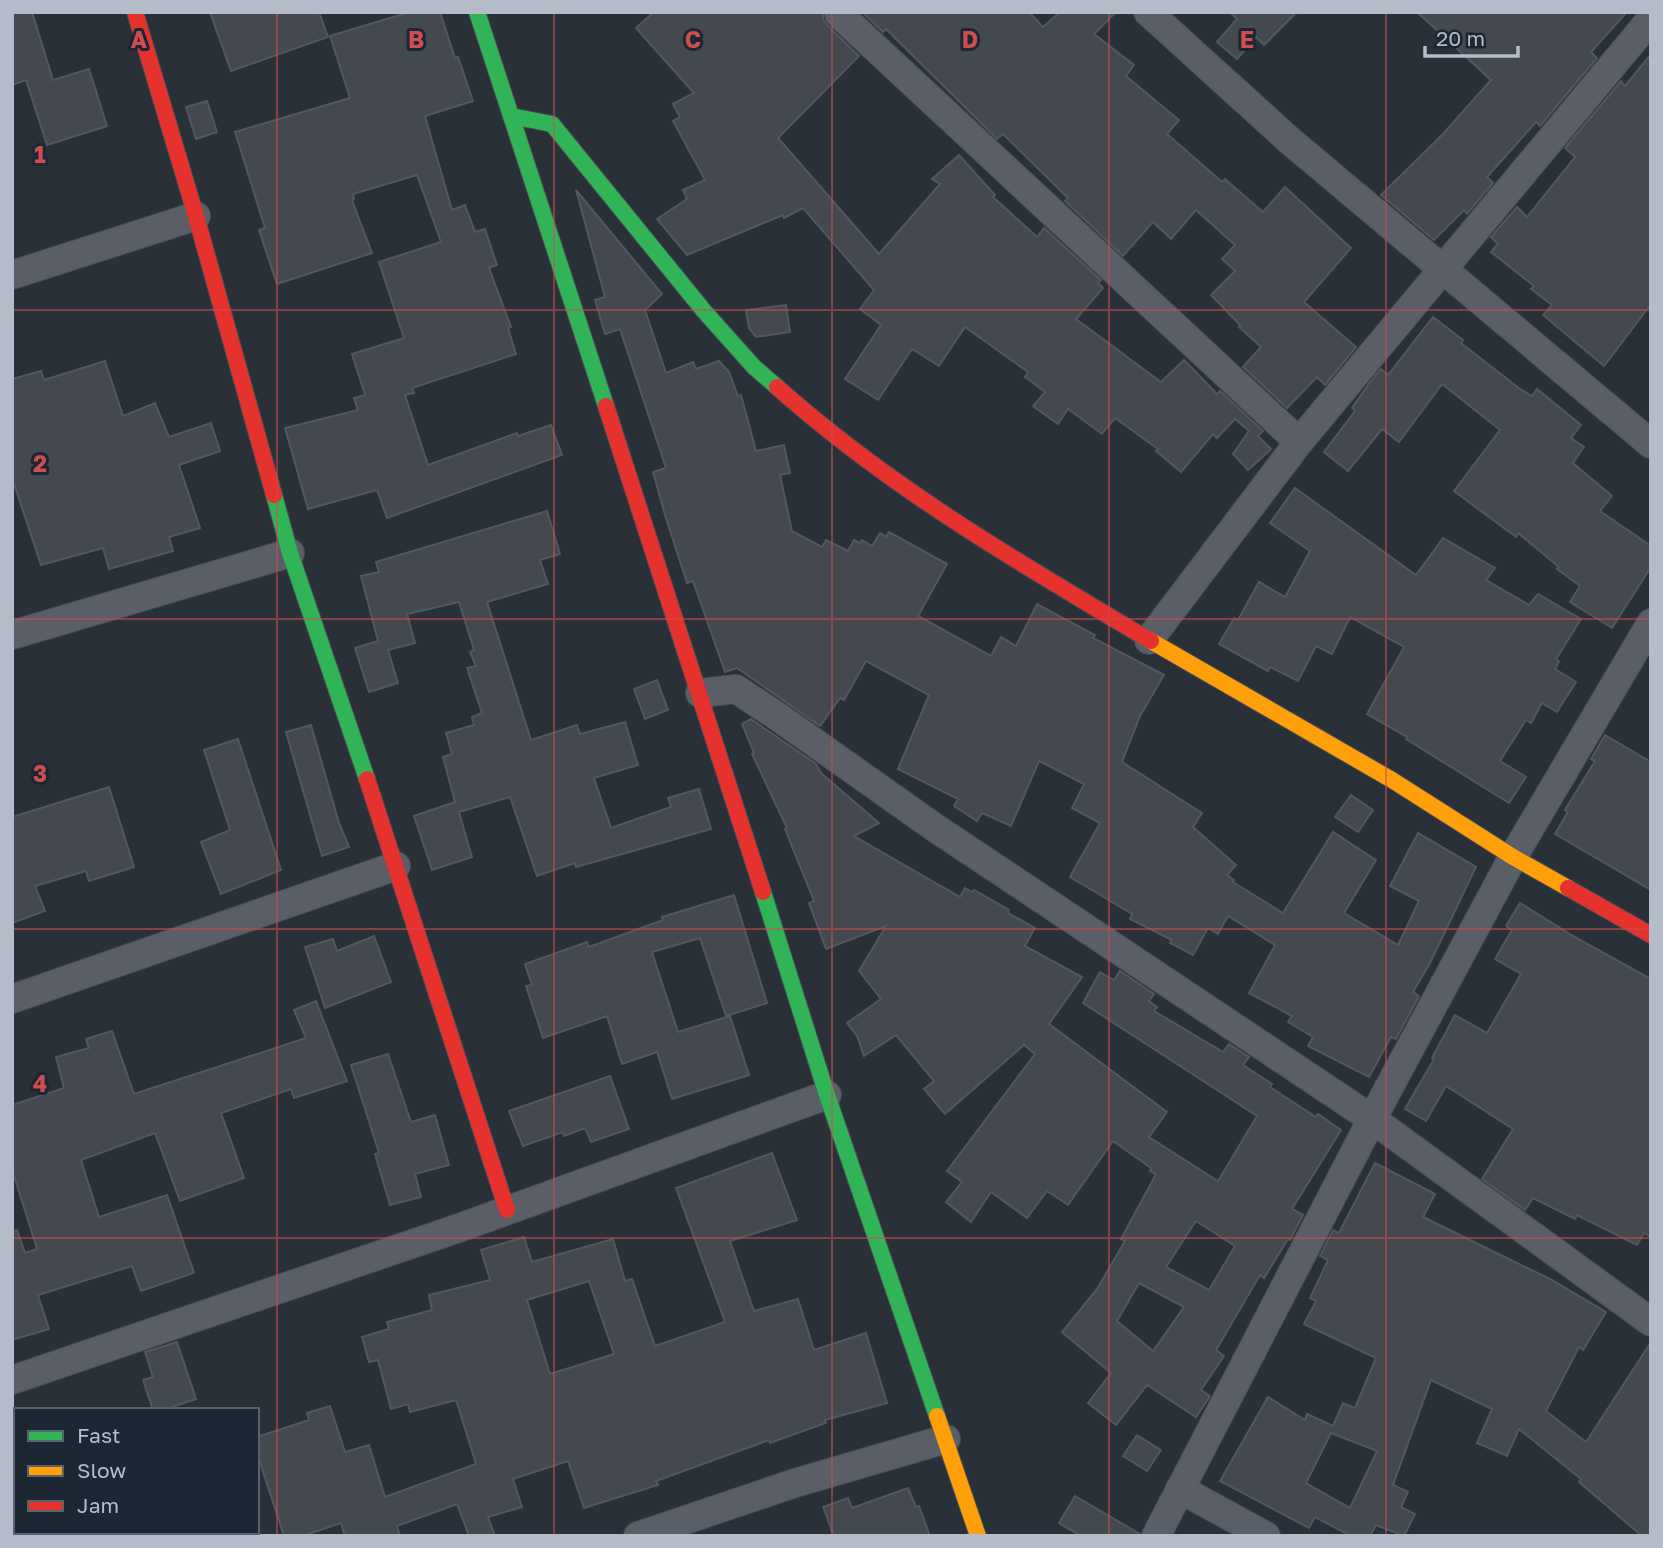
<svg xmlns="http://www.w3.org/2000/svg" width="1663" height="1548" font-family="'Golos Text',sans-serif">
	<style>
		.building { fill: #444950; stroke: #52575f; stroke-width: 2; fill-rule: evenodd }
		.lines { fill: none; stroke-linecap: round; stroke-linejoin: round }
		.street-casing { stroke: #484c53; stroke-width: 30 }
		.fast-casing { stroke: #484c53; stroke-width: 18 }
		.slow-casing { stroke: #484c53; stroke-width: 18 }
		.jam-casing { stroke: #484c53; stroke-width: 18 }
		.street { stroke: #5a5e66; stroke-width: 28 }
		.fast { stroke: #30b455; stroke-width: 16 }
		.slow { stroke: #ff9f0a; stroke-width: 16 }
		.jam { stroke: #e5322d; stroke-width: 16 }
		.grid { fill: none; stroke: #ce4d50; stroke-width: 2; stroke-opacity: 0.55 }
		.grid-label { font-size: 23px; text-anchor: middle; font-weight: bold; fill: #ce4d50; stroke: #1d2633; stroke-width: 6; stroke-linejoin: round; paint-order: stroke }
	</style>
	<rect width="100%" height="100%" fill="#2a3038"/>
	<g class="building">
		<path d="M12,12H32L53,80L89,69L107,126L47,145L26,80L12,85Z"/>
		<path d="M210,12H319L328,37L231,71Z"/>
		<path d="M410,12H440L455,58L458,57L473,101L425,116L452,210L465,205L475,232L485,229L497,265L489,268L511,327L508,328L516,354L412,388L414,393L405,395L428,465L517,433L518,436L551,425L562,455L387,518L377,490L308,509L285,428L358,410L354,398L365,395L352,354L404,338L379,262L441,242L417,175L353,194L354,199L352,200L372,253L277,284L259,230L265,228L235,132L350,98L330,36Z"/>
		<path d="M654,12H823V19L828,26L859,56L778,138L879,254L940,184L932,179L959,155L995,195L993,197L1037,237L1044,228L1101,280L1098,283L1103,288L1076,319L1161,382L1184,360L1217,394L1220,391L1263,431L1258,436L1271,449L1248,470L1233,454L1249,431L1235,419L1217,438L1213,434L1181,472L1156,451L1158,449L1115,418L1102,434L1068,409L1058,424L1033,406L1045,392L1025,377L1028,372L965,327L939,366L912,349L878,400L845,379L881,325L860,309L874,290L803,208L784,218L783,215L687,255L657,219L687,199L683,190L705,180L673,121L680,117L673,104L694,93L636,28Z"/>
		<path d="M862,12H1029L1043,27L1060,12H1116L1094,34L1134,65L1126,76L1179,120L1167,134L1222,182L1225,179L1263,212L1285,187L1351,248L1304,302L1356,347L1325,385L1317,377L1287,408L1243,367L1261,347L1239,327L1241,326L1211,295L1235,271L1222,259L1235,245L1196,210L1171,239L1153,222L1123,256L1065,201L1068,198L1003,134L997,139L886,29L883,32Z"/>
		<path d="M1230,12H1297L1264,45L1256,37L1237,59L1217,42L1237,19Z"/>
		<path d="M1417,12H1627L1591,52L1597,58L1540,126L1536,122L1487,177L1493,183L1467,214L1464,210L1434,240L1381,195L1443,134L1491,80Z"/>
		<path d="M1651,54V304L1604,366L1543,315L1552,305L1531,289L1534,286L1491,252L1498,244L1491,237L1517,207L1527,217L1575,157L1565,148L1621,81L1625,86Z"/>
		<path d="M207,101L217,132L196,139L186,107Z"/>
		<path d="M576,190L662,294L645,310L666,373L693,362L696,369L719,361L729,372L738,396L741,395L756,451L784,445L790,473L780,475L792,531L822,547L826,540L848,551L854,540L860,543L862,540L872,546L880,533L886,537L889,532L947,564L918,616L991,656L1001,637L1016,646L1037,604L1095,635L1093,638L1164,675L1140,716L1122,762L1202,813L1193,827L1236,865L1227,875L1234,880L1233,882L1283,913L1333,832L1376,860L1344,913L1398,945L1419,901L1390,886L1418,833L1476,867L1430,963L1413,992L1419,996L1396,1039L1391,1037L1369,1077L1308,1046L1313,1037L1288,1022L1292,1016L1249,993L1275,945L1228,916L1218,934L1208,928L1193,955L1170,943L1172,940L1130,919L1132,914L1070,877L1100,823L1072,808L1084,784L1039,761L1011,826L982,813L977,821L954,806L958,799L898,769L929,695L866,661L844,700L840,698L820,726L737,668L725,672L693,581L687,583L665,515L653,472L666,468L620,329L605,334L595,300L605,297Z"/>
		<path d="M786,305L790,332L756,337L749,328L746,310Z"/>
		<path d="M1433,317L1463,340L1461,343L1520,389L1532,396L1537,389L1581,425L1571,438L1584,447L1573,463L1612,496L1600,511L1651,546V567L1612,628L1570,602L1580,586L1557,569L1559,567L1518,533L1516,537L1454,491L1500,430L1442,384L1399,442L1382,429L1348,471L1324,452L1355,411L1352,408L1370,382L1381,369L1388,375Z"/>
		<path d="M105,361L123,416L155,403L169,437L211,423L220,451L179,465L200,528L169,537L173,551L109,569L103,548L41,565L12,478V379L41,371L44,380Z"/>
		<path d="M1295,488L1416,575L1443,538L1495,568L1486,580L1529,605L1538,594L1581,619L1556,659L1559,661L1555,669L1576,682L1557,712L1542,703L1531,723L1526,720L1500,761L1526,777L1509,803L1406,739L1407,737L1367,714L1404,647L1350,617L1332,654L1316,646L1298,681L1270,667L1268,671L1219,644L1234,618L1238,620L1259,582L1285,597L1310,551L1270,523Z"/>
		<path d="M547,511L560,554L540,560L548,584L487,602L531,740L577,725L580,734L625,722L638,765L594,778L611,828L671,807L668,798L699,789L711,829L576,867L575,863L537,876L510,797L459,812L472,857L432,870L414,816L455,802L443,757L452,754L446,733L474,725L472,717L482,713L467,668L476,666L470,652L474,650L459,602L407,614L415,643L388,650L398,683L369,692L355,648L378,641L361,576L379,572L376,562Z"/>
		<path d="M657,680L668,710L645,719L634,689Z"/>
		<path d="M751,719L816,764L821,773L879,823L854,836L960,897L965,888L972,892L974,890L1009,910L1008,913L1035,928L1025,946L1082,977L1049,1024L1167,1112L1149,1137L1218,1181L1257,1116L1083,1003L1100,972L1114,980L1120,971L1154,994L1149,1001L1157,1007L1154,1011L1223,1052L1229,1044L1249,1057L1243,1065L1272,1084L1270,1087L1316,1117L1318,1114L1341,1130L1292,1209L1303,1215L1290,1240L1288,1239L1264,1278L1260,1275L1216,1350L1224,1356L1201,1390L1210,1396L1196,1417L1147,1385L1116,1425L1088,1403L1111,1373L1062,1332L1097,1289L1125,1241L1121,1239L1156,1174L1150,1171L1151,1168L1113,1141L1068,1205L1047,1191L1027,1218L991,1192L971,1222L946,1202L962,1182L947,1171L1035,1054L1024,1045L945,1114L924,1089L934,1081L896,1035L864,1056L857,1036L847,1023L881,999L859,971L886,926L826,949L809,903L814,901L785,829L787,828L752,754L754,753L742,724ZM1196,1221L1235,1246L1209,1290L1166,1267ZM1139,1283L1184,1307L1153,1351L1117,1321Z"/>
		<path d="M311,725L339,823L349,847L322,856L286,732Z"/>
		<path d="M1605,735L1651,762V890L1555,834L1568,812L1565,810L1595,761L1591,759Z"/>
		<path d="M238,739L281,870L221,894L201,842L230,830L204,750Z"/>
		<path d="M109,787L134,867L89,881L86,871L35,886L45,911L12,923V817Z"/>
		<path d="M1351,795L1373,810L1358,832L1335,817Z"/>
		<path d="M734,895L767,1003L726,1016L700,938L652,952L678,1032L730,1016L749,1075L672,1099L657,1052L622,1064L607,1016L543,1038L526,986L532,985L525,964L587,942L589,947L663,920L662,917Z"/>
		<path d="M1520,903L1573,936L1651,979V1237L1644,1233L1637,1245L1577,1215L1575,1219L1533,1198L1525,1210L1482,1179L1513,1129L1446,1086L1426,1121L1405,1109L1434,1059L1432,1058L1455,1015L1487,1033L1521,974L1495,959L1512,930L1506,926Z"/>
		<path d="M374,936L391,982L325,1008L305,947L333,939L337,951Z"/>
		<path d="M316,1001L347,1081L294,1098L291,1089L221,1113L244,1178L180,1201L155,1133L81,1160L99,1217L167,1195L194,1273L141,1291L132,1266L38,1295L49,1329L12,1340V1231L17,1230L25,1253L37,1249L12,1169V1105L64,1088L56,1057L89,1048L86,1039L112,1031L134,1094L306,1038L294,1010Z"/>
		<path d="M388,1054L411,1122L435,1115L449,1165L415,1174L421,1197L390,1205L375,1154L379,1153L351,1065Z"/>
		<path d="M610,1076L629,1129L591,1142L585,1128L564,1136L563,1132L523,1146L509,1111Z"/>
		<path d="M772,1153L797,1220L730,1241L754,1311L798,1299L814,1350L866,1333L887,1403L825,1420L826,1423L770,1443L769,1440L656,1481L658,1485L584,1508L568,1461L513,1479L522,1507L488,1517L495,1536H469L457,1504L397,1526L400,1536H345L341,1523L303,1536H284L257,1453V1437L309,1420L307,1413L330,1406L345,1452L369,1445L385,1497L476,1464L456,1400L410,1412L408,1404L391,1409L378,1360L369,1362L362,1337L389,1329L387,1322L432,1310L429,1295L490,1280L481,1250L524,1237L532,1262L613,1239L625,1281L632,1279L655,1346L725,1322L676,1188ZM589,1281L614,1354L550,1374L527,1300Z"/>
		<path d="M1375,1163L1435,1194L1423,1217L1550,1279L1606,1312L1583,1350L1579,1347L1546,1411L1586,1442L1651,1342V1536H1642L1579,1482L1581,1479L1519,1429L1507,1456L1477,1443L1492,1409L1431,1380L1393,1485L1408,1492L1401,1507L1415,1514L1404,1536L1376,1525L1370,1536H1351L1315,1517L1309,1528L1220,1481L1268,1397L1305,1420L1307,1414L1333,1426L1343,1403L1355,1408L1376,1358L1304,1324L1316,1301L1310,1298L1328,1260L1320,1256L1333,1230L1339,1233ZM1331,1433L1377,1451L1350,1508L1306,1483Z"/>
		<path d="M177,1342L196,1399L163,1410H153L143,1380L153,1377L145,1352Z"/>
		<path d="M1137,1435L1161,1450L1147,1471L1123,1456Z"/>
		<path d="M908,1488L916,1507L919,1506L930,1536H834L823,1507L848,1498L852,1508Z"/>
		<path d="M1075,1496L1140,1534V1536H1081L1059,1523Z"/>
	</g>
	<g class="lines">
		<g class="street-casing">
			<g id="street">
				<path d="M1148,12L1289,140L1651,444"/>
				<path d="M839,14L1299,442"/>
				<path d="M12,275L196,216"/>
				<path d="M12,635L290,553"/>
				<path d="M1149,640L1299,442L1651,19"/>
				<path d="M700,693L736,689L777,716L934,827L1372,1119L1651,1322"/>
				<path d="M12,999L396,866"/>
				<path d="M12,1380L456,1229L827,1095"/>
				<path d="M1180,1489L1266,1536"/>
				<path d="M638,1536L795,1483L946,1439"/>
				<path d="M1156,1536L1372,1119L1513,857L1651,623"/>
			</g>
		</g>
		<g class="fast-casing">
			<g id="fast">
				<path d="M477,12L606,406"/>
				<path d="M511,116L552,124L704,311L754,367L777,387"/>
				<path d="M274,495L290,553L367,779"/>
				<path d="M763,892L827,1095L937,1416"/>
			</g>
		</g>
		<g class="slow-casing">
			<g id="slow">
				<path d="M1151,641L1392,780L1513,857L1568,888"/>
				<path d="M937,1416L978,1536"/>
			</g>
		</g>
		<g class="jam-casing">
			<g id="jam">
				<path d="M135,12L196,216L274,495"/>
				<path d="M777,387C890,488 1021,564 1151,641"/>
				<path d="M606,406L763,892"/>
				<path d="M367,779L507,1210"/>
				<path d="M1568,888L1651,935"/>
			</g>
		</g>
		<use href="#street" class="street"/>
		<use href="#fast" class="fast"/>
		<use href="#slow" class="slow"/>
		<use href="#jam" class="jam"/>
	</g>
	<path class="grid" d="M277,12V1536M554,12V1536M832,12V1536M1109,12V1536M1386,12V1536M12,310H1651M12,619H1651M12,929H1651M12,1238H1651"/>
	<g class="grid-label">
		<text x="139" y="48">A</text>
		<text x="416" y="48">B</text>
		<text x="693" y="48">C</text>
		<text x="970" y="48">D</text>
		<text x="1247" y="48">E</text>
		<text x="40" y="163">1</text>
		<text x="40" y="472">2</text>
		<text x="40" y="782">3</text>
		<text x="40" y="1092">4</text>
	</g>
	<rect width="1663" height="1548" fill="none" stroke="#b4bcc9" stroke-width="28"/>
	<rect x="14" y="1408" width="245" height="126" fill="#1d2633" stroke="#59626f" stroke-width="2"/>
	<rect x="28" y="1431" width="35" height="10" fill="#30b455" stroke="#59626f" stroke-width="2"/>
	<text x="77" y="1443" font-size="21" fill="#b4bcc9">Fast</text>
	<rect x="28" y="1466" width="35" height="10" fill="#ff9f0a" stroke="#59626f" stroke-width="2"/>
	<text x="77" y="1478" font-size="21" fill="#b4bcc9">Slow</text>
	<rect x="28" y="1501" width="35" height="10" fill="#e5322d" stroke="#59626f" stroke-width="2"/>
	<text x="77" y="1513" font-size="21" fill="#b4bcc9">Jam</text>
	<path d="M1425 46v10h93v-10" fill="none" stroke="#b4bcc9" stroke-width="3.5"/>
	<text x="1436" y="46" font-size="21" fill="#b4bcc9" stroke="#1d2633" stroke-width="5" paint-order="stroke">20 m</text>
</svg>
